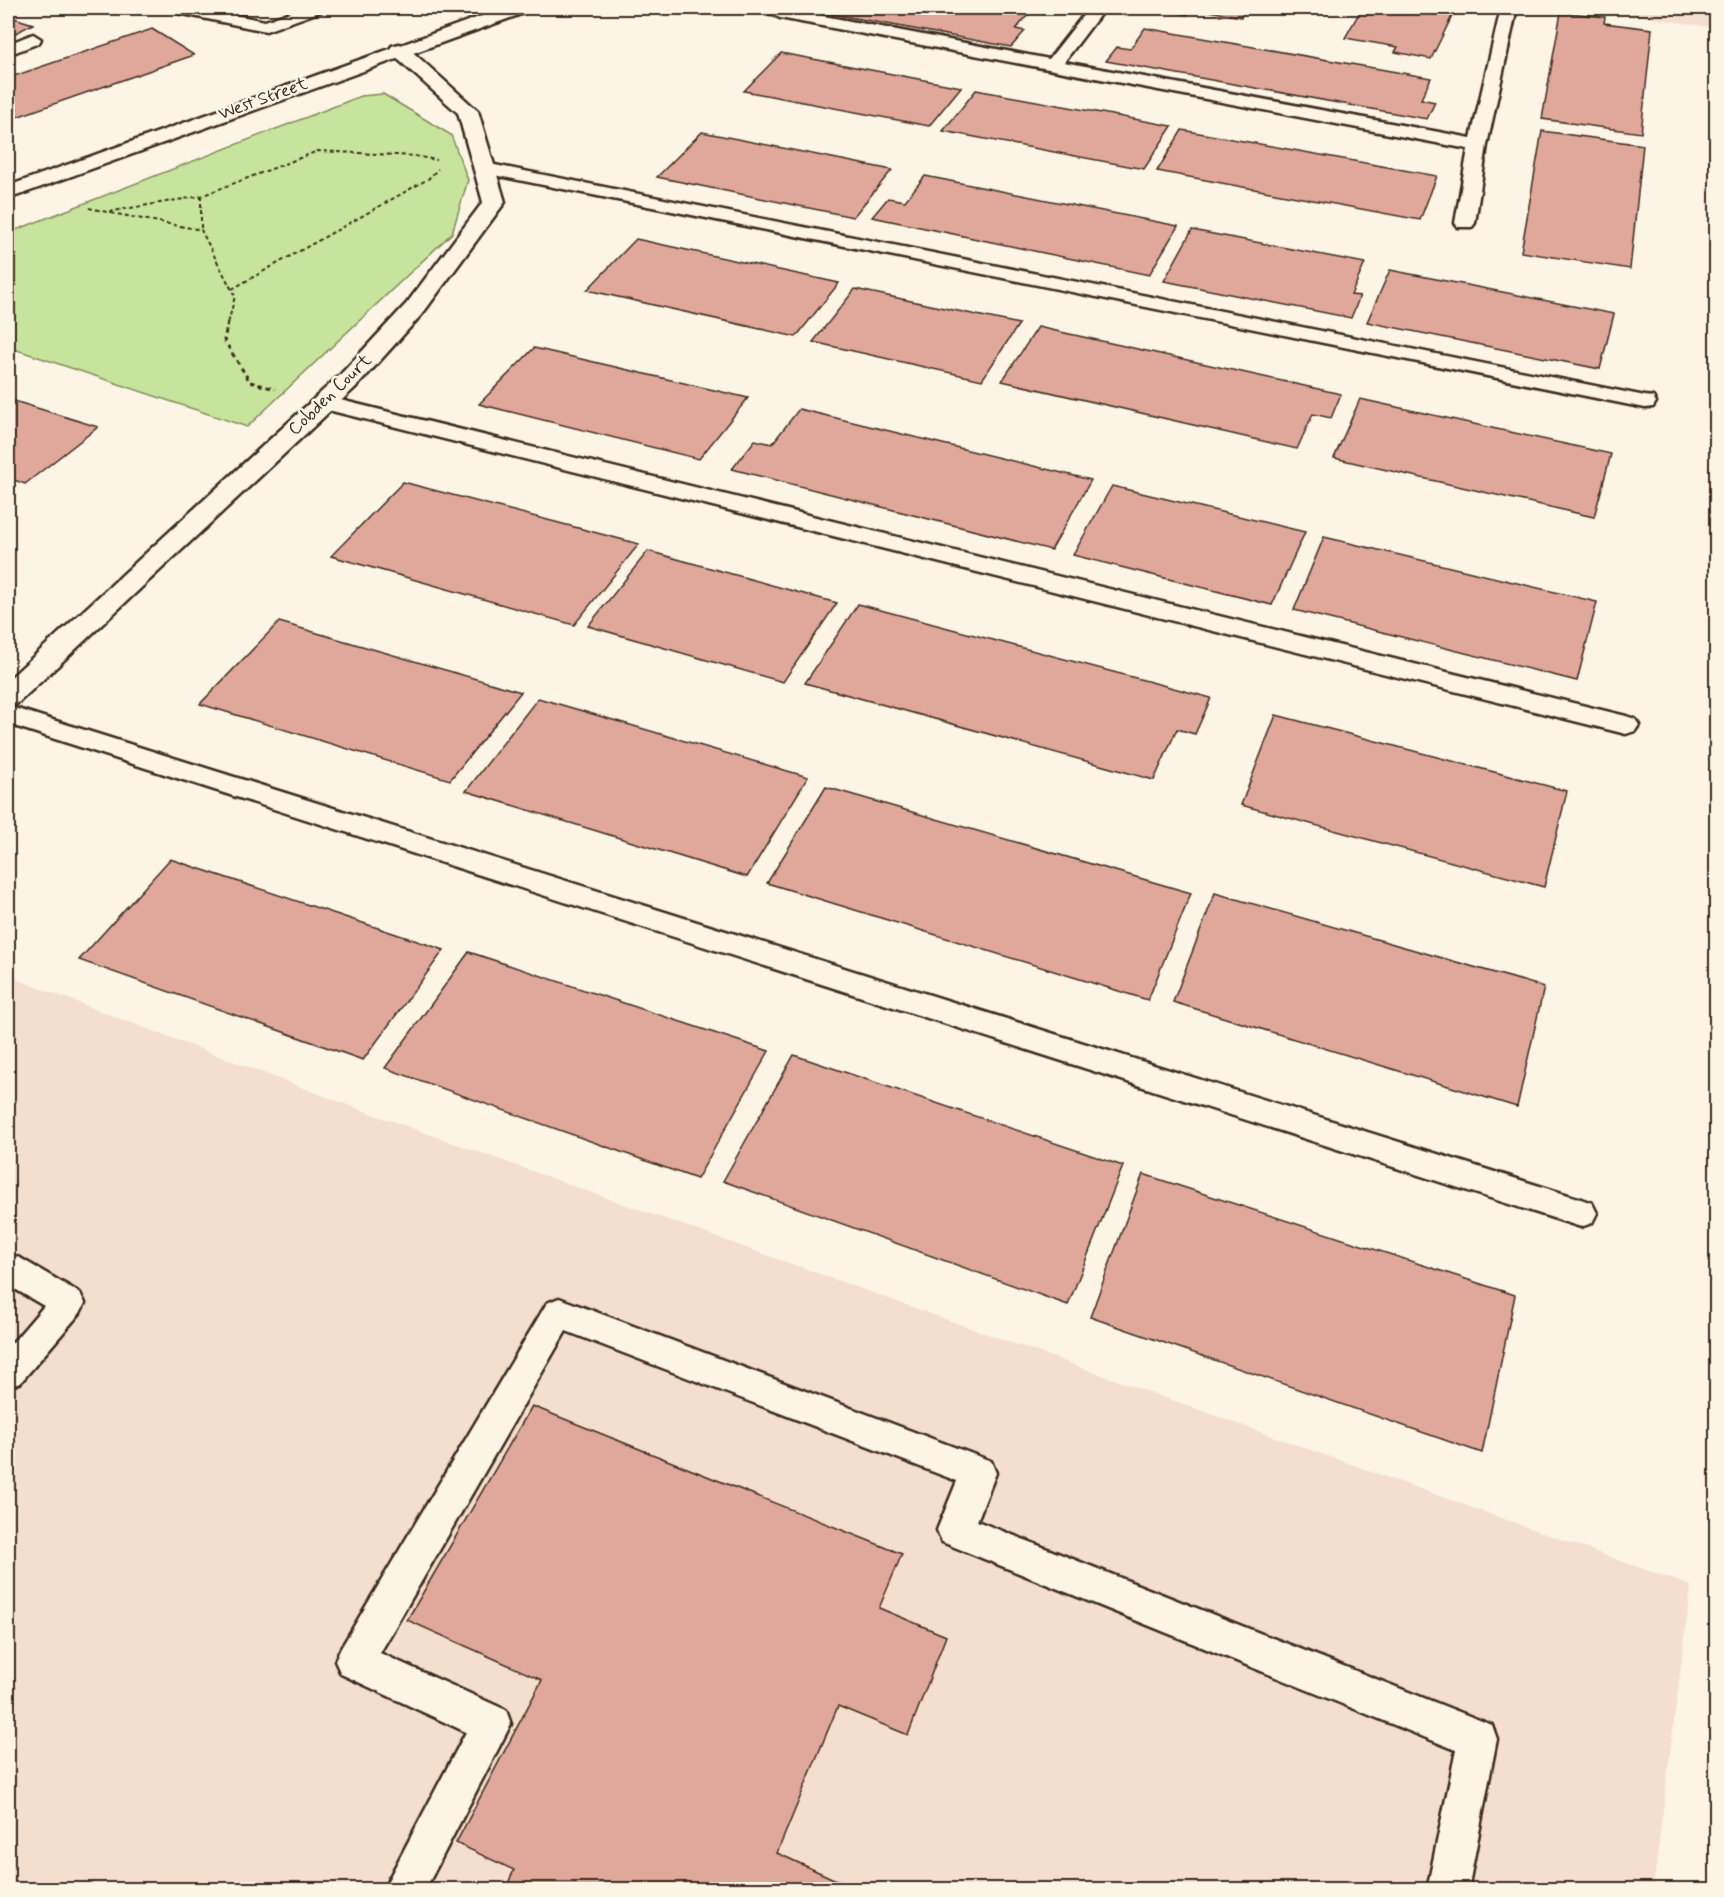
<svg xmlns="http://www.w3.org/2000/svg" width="1724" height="1897" font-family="Mynerve,sans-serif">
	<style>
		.built { fill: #f4dece }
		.green { fill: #c6e49b; stroke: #80875c; stroke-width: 1.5 }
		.building { fill: #e0a89a; stroke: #3b2a1e; stroke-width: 1.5 }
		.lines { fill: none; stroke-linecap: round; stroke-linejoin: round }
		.lane-casing { stroke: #3b2a1e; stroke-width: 5 }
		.street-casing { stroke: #3b2a1e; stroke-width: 5 }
		.secondary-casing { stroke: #3b2a1e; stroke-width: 5 }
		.path-far1 { stroke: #3b2a1e; stroke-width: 2; stroke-dasharray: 4 3; stroke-linecap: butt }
		.path { stroke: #3b2a1e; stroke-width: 3; stroke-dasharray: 4.5 4; stroke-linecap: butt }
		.lane { fill: #fcf5e5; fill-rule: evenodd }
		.street { fill: #fcf5e5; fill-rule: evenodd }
		.secondary { fill: #fcf5e5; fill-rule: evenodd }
		.labels { text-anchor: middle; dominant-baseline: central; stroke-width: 5; stroke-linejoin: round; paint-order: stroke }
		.far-street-label { font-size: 18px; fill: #3b2a1e; stroke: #fcf5e5 }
	</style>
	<rect width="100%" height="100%" fill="#fcf5e5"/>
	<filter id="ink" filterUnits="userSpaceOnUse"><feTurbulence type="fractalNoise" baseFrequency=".0167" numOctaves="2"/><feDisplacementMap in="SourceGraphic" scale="12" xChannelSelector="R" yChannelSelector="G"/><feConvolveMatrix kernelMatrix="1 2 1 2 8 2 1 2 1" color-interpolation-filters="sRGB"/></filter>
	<g filter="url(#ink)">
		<g class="built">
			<path d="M1587,8H1716V28Z"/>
			<path d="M8,976L353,1107L1691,1586L1653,1889H8Z"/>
		</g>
		<path class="green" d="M383,94L451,135L468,180L452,233L247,427L8,347V233L361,96Z"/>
		<g class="building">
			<path d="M827,8H1020L1032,10L1016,29L1025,31L1011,47L822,12Z"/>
			<path d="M1155,8H1245L1241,17L1192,8L1187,15Z"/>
			<path d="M1362,8H1456L1431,59L1395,52L1398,47L1345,38Z"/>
			<path d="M1561,12L1605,17L1604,23L1652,29L1641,133L1542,119Z"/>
			<path d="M8,16L33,24L8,37Z"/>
			<path d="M1145,28L1431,78L1421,99L1435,102L1427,119L1106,61L1117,47L1130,49Z"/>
			<path d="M152,29L194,55L8,120V78Z"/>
			<path d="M781,53L961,87L929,126L744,91Z"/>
			<path d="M976,90L1172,126L1144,169L943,131Z"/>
			<path d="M1182,130L1437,176L1420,220L1157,171Z"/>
			<path d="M1542,131L1643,145L1630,269L1521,252Z"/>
			<path d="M702,132L892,170L853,217L657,177Z"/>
			<path d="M925,176L1178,226L1149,275L872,217L888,198L905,201Z"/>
			<path d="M1192,230L1365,263L1351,295L1360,296L1351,318L1164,281Z"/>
			<path d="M636,239L839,283L796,337L587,290Z"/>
			<path d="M1390,270L1614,314L1600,369L1367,322Z"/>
			<path d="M855,289L1019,324L982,380L813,342Z"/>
			<path d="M1038,327L1341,394L1331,418L1313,414L1297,449L1002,381Z"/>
			<path d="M534,348L748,398L699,459L479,404Z"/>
			<path d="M8,399L98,427L25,484L8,478Z"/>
			<path d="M1360,399L1611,454L1594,517L1334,458Z"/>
			<path d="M799,409L1091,480L1051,550L732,469L755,440L772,444Z"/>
			<path d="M403,482L639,544L574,625L331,556Z"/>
			<path d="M1112,486L1305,532L1272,605L1073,555Z"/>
			<path d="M1324,537L1597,602L1577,681L1294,610Z"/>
			<path d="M648,551L837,603L783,682L588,626Z"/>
			<path d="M858,604L1211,698L1195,734L1177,729L1154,780L805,683Z"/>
			<path d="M279,622L521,692L450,780L200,704Z"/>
			<path d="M538,698L808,777L747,877L466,791Z"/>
			<path d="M1276,715L1567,791L1544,887L1241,805Z"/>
			<path d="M826,787L1191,893L1148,1000L767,883Z"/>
			<path d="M170,859L444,950L363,1060L79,960Z"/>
			<path d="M1215,893L1544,987L1517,1107L1173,1002Z"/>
			<path d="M469,952L769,1051L697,1179L385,1068Z"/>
			<path d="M794,1055L1123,1166L1068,1305L723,1181Z"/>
			<path d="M1143,1174L1515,1295L1482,1453L1090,1317Z"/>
			<path d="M532,1406L902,1554L879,1608L946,1636L908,1735L838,1706L777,1853L858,1890H505L514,1870L456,1843L542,1680L407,1620Z"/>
		</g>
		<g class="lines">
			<g class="lane-casing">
				<g id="lane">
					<path d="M170,8H199L265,21L302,8H324L322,11L266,31L178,13Z"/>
					<path d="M762,8H782L1049,59L1089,8H1105L1064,62L1471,138L1501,8H1517L1487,145L1475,223L1472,227H1458L1455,223L1468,149L780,18L764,11Z"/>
					<path d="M33,34L41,39L39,43L8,55V44Z"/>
					<path d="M485,163L1645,396L1653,397L1656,402L1653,407L1645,408L479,172L476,168L479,164Z"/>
					<path d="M324,396L1626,716L1635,719L1639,725L1635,731L1626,734L316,407L313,402L316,397Z"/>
					<path d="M8,706L1581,1199L1592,1203L1597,1213L1592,1223L1581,1227L8,724Z"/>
					<path d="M8,1254L20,1258L80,1293L85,1303L80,1313L20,1383L8,1387V1348L44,1306L8,1285Z"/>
					<path d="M559,1298L991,1461L996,1473L977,1521L1492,1725L1497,1739L1468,1890H1427L1456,1750L942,1542L937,1530L957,1481L566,1331L380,1653L506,1710L511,1724L425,1890H383L466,1732L341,1674L335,1661L341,1648L547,1303Z"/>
				</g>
			</g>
			<g class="street-casing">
				<path id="street" d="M399,44L406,46L478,111L505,202L423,313L359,384L18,703L8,706V680L341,374L407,303L483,202L458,113L392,54L389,50L392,46Z"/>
			</g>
			<g class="secondary-casing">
				<path id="secondary" d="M504,8H529L527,12L8,199V186Z"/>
			</g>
			<g class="path-far1">
				<path d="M201,196V230"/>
				<path d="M89,208L107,212L201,196L318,151L415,156L437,160"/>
				<path d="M111,213L201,230L235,296L228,324"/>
				<path d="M232,289L428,179L438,169"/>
			</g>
			<path class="path" d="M228,322L224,340L250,382L275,389"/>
			<use href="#lane" class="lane"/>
			<use href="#street" class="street"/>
			<use href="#secondary" class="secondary"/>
		</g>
	</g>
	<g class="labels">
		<g class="far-street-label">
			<text transform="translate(263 99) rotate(-20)">West Street</text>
			<text transform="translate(330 395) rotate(-44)">Cobden Court</text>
		</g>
	</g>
	<rect width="1724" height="1897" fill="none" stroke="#fcf5e5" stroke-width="30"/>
	<rect x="15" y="15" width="1694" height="1867" fill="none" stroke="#3b2a1e" stroke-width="2" filter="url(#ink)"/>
</svg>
